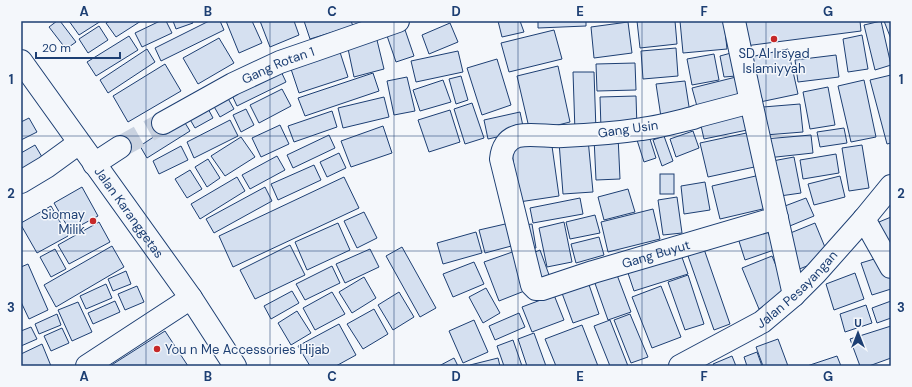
<svg xmlns="http://www.w3.org/2000/svg" width="912" height="387" font-family="'DM Sans',sans-serif">
	<style>
		.building { fill: #d5e0f0; stroke: #1d3f73 }
		.lines { fill: none; stroke-linecap: round; stroke-linejoin: round }
		.minor-tunnel { stroke: #c9d2e0; stroke-width: 22; stroke-dasharray: 22 11; stroke-linecap: butt }
		.minor-casing { stroke: #1d3f73; stroke-width: 24 }
		.minor { stroke: #f4f7fb; stroke-width: 22 }
		.grid { fill: none; stroke: #1d3f73; stroke-width: 1; stroke-opacity: 0.55 }
		.poi-dot { fill: #c62828; stroke: #f4f7fb; stroke-width: 1.5 }
		.labels { text-anchor: middle; dominant-baseline: central; stroke-width: 3; stroke-linejoin: round; paint-order: stroke }
		.poi-label { font-size: 13px; fill: #1d3f73; stroke: #f4f7fb }
		.street-label { font-size: 13px; fill: #1d3f73; stroke: #f4f7fb }
		.neatline { fill: none; stroke: #1d3f73; stroke-width: 1.5 }
		.grid-label { font-size: 13px; text-anchor: middle; font-weight: bold; fill: #1d3f73 }
	</style>
	<rect width="100%" height="100%" fill="#f4f7fb"/>
	<g class="building">
		<path d="M57,21H60L76,42L66,49L49,27Z"/>
		<path d="M69,21H101L79,35Z"/>
		<path d="M110,21H141L116,37L106,23Z"/>
		<path d="M160,21H166L172,33L142,47L135,33Z"/>
		<path d="M173,21H192L193,23L176,29Z"/>
		<path d="M209,21H220L224,30L161,61L155,48Z"/>
		<path d="M226,21H252L262,43L239,53Z"/>
		<path d="M260,21H294L299,35L270,47Z"/>
		<path d="M304,21H351L353,26L310,39Z"/>
		<path d="M498,21H520L524,32L502,37Z"/>
		<path d="M538,21H586V26L538,28Z"/>
		<path d="M637,21H675L677,44L640,48Z"/>
		<path d="M680,21H724L727,49L683,53Z"/>
		<path d="M742,21H860L861,31L745,46Z"/>
		<path d="M881,21L891,65L875,70L864,25Z"/>
		<path d="M884,21H891V39Z"/>
		<path d="M628,22L632,53L594,58L591,27Z"/>
		<path d="M450,23L458,42L429,54L422,35Z"/>
		<path d="M403,24L414,56L396,62L385,30Z"/>
		<path d="M99,26L108,40L88,53L79,39Z"/>
		<path d="M554,30L562,59L509,72L501,43Z"/>
		<path d="M862,35L868,69L848,72L843,39Z"/>
		<path d="M129,36L138,50L96,76L87,62Z"/>
		<path d="M376,36L384,69L354,77L347,44Z"/>
		<path d="M219,38L234,63L198,84L183,58Z"/>
		<path d="M338,46L348,77L299,93L289,63Z"/>
		<path d="M676,48L678,76L643,79L641,51Z"/>
		<path d="M147,49L155,62L108,93L100,80Z"/>
		<path d="M788,49L798,94L760,102L750,57Z"/>
		<path d="M458,51L463,72L416,82L411,61Z"/>
		<path d="M731,53L736,76L724,77L720,56Z"/>
		<path d="M714,54L719,80L692,85L687,59Z"/>
		<path d="M836,55L839,77L798,82L795,60Z"/>
		<path d="M497,59L511,105L482,115L467,68Z"/>
		<path d="M635,63L636,90L597,91L596,64Z"/>
		<path d="M165,64L181,91L128,122L113,96Z"/>
		<path d="M558,66L570,122L530,132L517,76Z"/>
		<path d="M279,67L286,82L237,106L230,91Z"/>
		<path d="M573,72H594L596,131L575,132Z"/>
		<path d="M373,73L379,91L305,116L298,98Z"/>
		<path d="M891,75V143L887,144L870,80Z"/>
		<path d="M461,76L468,100L456,104L449,79Z"/>
		<path d="M407,77L415,111L394,115L387,81Z"/>
		<path d="M736,77L742,98L698,110L692,88Z"/>
		<path d="M443,80L451,102L420,111L413,90Z"/>
		<path d="M864,80L876,137L851,142L838,86Z"/>
		<path d="M685,81L690,113L661,117L656,84Z"/>
		<path d="M828,87L835,125L810,129L803,92Z"/>
		<path d="M282,89L291,106L259,123L250,105Z"/>
		<path d="M226,95L234,109L220,117L212,103Z"/>
		<path d="M636,96L637,128L601,129L600,97Z"/>
		<path d="M384,97L389,117L343,128L338,108Z"/>
		<path d="M472,103L484,138L465,144L454,109Z"/>
		<path d="M800,104L803,132L765,135L763,107Z"/>
		<path d="M206,105L213,118L195,128L188,116Z"/>
		<path d="M747,106L752,129L704,139L699,117Z"/>
		<path d="M246,109L254,125L241,132L233,115Z"/>
		<path d="M450,110L460,142L429,152L418,120Z"/>
		<path d="M332,111L337,127L294,142L288,126Z"/>
		<path d="M520,112L524,131L488,139L484,120Z"/>
		<path d="M29,118L37,132L21,140V122Z"/>
		<path d="M182,118L190,131L147,158L140,146Z"/>
		<path d="M230,120L238,136L194,158L187,142Z"/>
		<path d="M280,125L289,144L261,157L252,138Z"/>
		<path d="M383,126L392,153L351,167L341,141Z"/>
		<path d="M844,128L847,143L820,147L817,132Z"/>
		<path d="M693,131L699,148L676,157L670,139Z"/>
		<path d="M751,132L759,166L708,177L700,143Z"/>
		<path d="M329,135L335,148L293,168L287,155Z"/>
		<path d="M811,135L813,153L767,158L765,139Z"/>
		<path d="M618,136L620,179L596,180L594,138Z"/>
		<path d="M649,136L656,158L644,162L637,140Z"/>
		<path d="M664,136L673,161L662,166L653,140Z"/>
		<path d="M241,137L255,157L225,176L211,156Z"/>
		<path d="M551,139L559,196L519,202L511,145Z"/>
		<path d="M588,139L593,192L563,194L559,142Z"/>
		<path d="M35,145L45,162L21,178V153Z"/>
		<path d="M862,145L869,188L849,191L842,148Z"/>
		<path d="M181,146L188,160L159,174L153,161Z"/>
		<path d="M339,153L346,168L327,177L320,162Z"/>
		<path d="M836,154L839,173L803,179L800,160Z"/>
		<path d="M277,156L285,170L250,189L242,175Z"/>
		<path d="M794,157L801,193L773,197L767,162Z"/>
		<path d="M208,159L220,178L207,187L195,167Z"/>
		<path d="M314,165L321,180L278,200L271,184Z"/>
		<path d="M190,170L202,189L187,198L175,179Z"/>
		<rect x="660" y="174" width="14" height="20"/>
		<path d="M760,175L767,208L720,219L712,186Z"/>
		<path d="M840,176L845,197L814,205L808,184Z"/>
		<path d="M237,177L245,191L200,219L191,204Z"/>
		<path d="M344,177L359,208L233,267L219,236Z"/>
		<path d="M705,182L710,210L684,214L681,186Z"/>
		<path d="M82,187L98,216L70,231L54,203Z"/>
		<path d="M265,187L272,201L214,233L206,219Z"/>
		<path d="M628,189L635,212L604,220L598,197Z"/>
		<path d="M677,197L682,233L663,235L658,200Z"/>
		<path d="M580,198L583,214L533,223L530,208Z"/>
		<path d="M806,198L814,216L785,228L777,209Z"/>
		<path d="M51,206L68,236L37,253L21,225V223Z"/>
		<path d="M653,209L660,239L608,252L601,222Z"/>
		<path d="M364,212L377,238L357,248L344,221Z"/>
		<path d="M595,215L600,233L570,239L566,222Z"/>
		<path d="M891,217V258L879,222Z"/>
		<path d="M99,222L110,242L69,264L58,245Z"/>
		<path d="M514,222L519,244L485,253L479,230Z"/>
		<path d="M564,222L572,262L547,267L539,228Z"/>
		<path d="M338,223L350,250L307,270L295,242Z"/>
		<path d="M815,223L829,257L797,270L783,236Z"/>
		<path d="M532,224L536,248L528,249L524,225Z"/>
		<path d="M767,228L774,250L745,260L738,238Z"/>
		<path d="M476,232L482,253L443,264L437,243Z"/>
		<path d="M599,237L604,255L576,263L571,244Z"/>
		<path d="M290,245L305,275L255,299L240,270Z"/>
		<path d="M112,246L124,267L56,307L44,285Z"/>
		<path d="M402,247L436,308L420,317L386,256Z"/>
		<path d="M55,249L66,269L51,277L40,257Z"/>
		<path d="M370,249L379,267L345,283L336,264Z"/>
		<path d="M679,249L688,274L634,291L626,267Z"/>
		<path d="M704,249L730,324L714,330L688,256Z"/>
		<path d="M518,250L532,288L499,301L484,262Z"/>
		<path d="M540,250L552,283L539,287L528,255Z"/>
		<path d="M772,256L789,297L759,309L742,268Z"/>
		<path d="M884,256L891,277V289L872,295L861,263Z"/>
		<path d="M474,262L484,284L453,297L443,274Z"/>
		<path d="M28,264L48,310L29,319L21,302V267Z"/>
		<path d="M332,266L340,283L305,300L296,284Z"/>
		<path d="M614,267L631,312L608,320L592,275Z"/>
		<path d="M126,271L131,284L113,291L108,279Z"/>
		<path d="M855,273L864,299L834,310L826,284Z"/>
		<path d="M688,275L704,324L685,330L668,282Z"/>
		<path d="M586,276L599,314L573,323L559,285Z"/>
		<path d="M364,277L376,298L352,313L339,292Z"/>
		<path d="M106,284L112,298L86,309L80,296Z"/>
		<path d="M137,286L144,302L125,310L118,294Z"/>
		<path d="M661,286L681,337L652,348L632,297Z"/>
		<path d="M486,288L500,313L483,323L469,297Z"/>
		<path d="M292,291L299,303L271,319L264,306Z"/>
		<path d="M332,292L345,314L315,330L303,308Z"/>
		<path d="M399,292L414,317L393,330L378,305Z"/>
		<path d="M554,295L564,320L532,332L522,307Z"/>
		<path d="M115,301L120,312L93,324L88,313Z"/>
		<path d="M891,301V318L877,323L872,308Z"/>
		<path d="M78,302L92,332L72,341L58,310Z"/>
		<path d="M866,305L872,323L845,332L840,314Z"/>
		<path d="M374,309L388,334L363,349L347,324Z"/>
		<path d="M297,311L311,333L291,345L278,323Z"/>
		<path d="M519,313L525,327L495,340L489,326Z"/>
		<path d="M57,314L61,325L39,334L35,324Z"/>
		<path d="M630,314L648,357L631,363L614,320Z"/>
		<path d="M474,320L488,352L463,363L449,331Z"/>
		<path d="M610,320L628,366H610L594,326Z"/>
		<path d="M339,324L356,355L336,366H310L298,346Z"/>
		<path d="M582,325L598,366H556L545,339Z"/>
		<path d="M891,326V358L869,366H860L850,339Z"/>
		<path d="M31,327L37,339L21,346V331Z"/>
		<path d="M62,328L69,343L51,351L44,336Z"/>
		<path d="M165,331L188,366H110Z"/>
		<path d="M534,333L546,366H527L518,339Z"/>
		<path d="M778,339L788,366H763L756,347Z"/>
		<path d="M513,340L522,366H504L497,346Z"/>
		<path d="M42,344L51,366H21V354Z"/>
		<path d="M757,352L762,366H747L744,357Z"/>
		<path d="M732,356L736,366H714L713,364Z"/>
		<path d="M837,356L841,366H807Z"/>
		<path d="M454,358L458,366H439Z"/>
		<path d="M498,358L500,366H470V365Z"/>
	</g>
	<g class="lines">
		<path class="minor-tunnel" d="M120,147L163,123"/>
		<g class="minor-casing">
			<g id="minor">
				<path d="M734,21L751,102L794,295"/>
				<path id="s1" d="M21,61L191,298L235,366"/>
				<path id="s2" d="M751,102L698,116L693,118C676,122 659,127 642,129C616,133 590,135 563,136C550,137 531,133 518,136C507,139 502,148 501,159L532,285L536,289H542L593,272L777,218"/>
				<path id="s3" d="M163,123L233,84L280,62L315,50L398,21"/>
				<path d="M94,164L120,147"/>
				<path d="M21,182L46,167L79,143"/>
				<path d="M864,219L891,267"/>
				<path d="M87,366L191,298"/>
				<path id="s4" d="M680,366L762,322L794,295L816,273L864,219L891,186"/>
			</g>
		</g>
		<use href="#minor" class="minor"/>
	</g>
	<path class="grid" d="M146,21V366M270,21V366M394,21V366M518,21V366M642,21V366M766,21V366M21,136H891M21,251H891"/>
	<g class="poi-dot">
		<circle cx="774" cy="39" r="4"/>
		<circle cx="93" cy="221" r="4"/>
		<circle cx="157" cy="349" r="4"/>
	</g>
	<g class="labels">
		<g class="poi-label">
			<text x="774" y="53">SD Al Irsyad<tspan x="774" dy="15">Islamiyyah</tspan></text>
			<text x="85" y="214" text-anchor="end">Siomay<tspan x="85" dy="15">Milik</tspan></text>
			<text x="165" y="349" text-anchor="start">You n Me Accessories Hijab</text>
		</g>
		<g class="street-label">
			<text stroke="none"><textPath href="#s3" startOffset="129">Gang Rotan 1</textPath></text>
			<text transform="translate(628 129) rotate(-8)">Gang Usin</text>
			<text stroke="none"><textPath href="#s1" startOffset="186">Jalan Karanggetas</textPath></text>
			<text stroke="none"><textPath href="#s2" startOffset="528">Gang Buyut</textPath></text>
			<text stroke="none"><textPath href="#s4" startOffset="141">Jalan Pesayangan</textPath></text>
		</g>
	</g>
	<rect width="912" height="387" fill="none" stroke="#f4f7fb" stroke-width="44"/>
	<g transform="translate(858 333)" stroke="#f4f7fb" stroke-width="3" paint-order="stroke">
	<path d="M0-3L7 15L0 10L-7 15Z" fill="#1d3f73"/>
	<text y="-6" font-size="11" font-weight="bold" text-anchor="middle" fill="#1d3f73">U</text>
	</g>
	<path d="M36 52v6h84v-6" fill="none" stroke="#1d3f73" stroke-width="2"/>
	<text x="42" y="52" font-size="12" fill="#1d3f73" stroke="#f4f7fb" stroke-width="3" paint-order="stroke">20 m</text>
	<rect x="22" y="22" width="868" height="343" class="neatline"/>
	<g class="grid-label">
		<text x="84" y="16">A</text>
		<text x="208" y="16">B</text>
		<text x="332" y="16">C</text>
		<text x="456" y="16">D</text>
		<text x="580" y="16">E</text>
		<text x="704" y="16">F</text>
		<text x="828" y="16">G</text>
		<text x="11" y="84">1</text>
		<text x="901" y="84">1</text>
		<text x="11" y="198">2</text>
		<text x="901" y="198">2</text>
		<text x="11" y="312">3</text>
		<text x="901" y="312">3</text>
		<text x="84" y="381">A</text>
		<text x="208" y="381">B</text>
		<text x="332" y="381">C</text>
		<text x="456" y="381">D</text>
		<text x="580" y="381">E</text>
		<text x="704" y="381">F</text>
		<text x="828" y="381">G</text>
	</g>
</svg>
